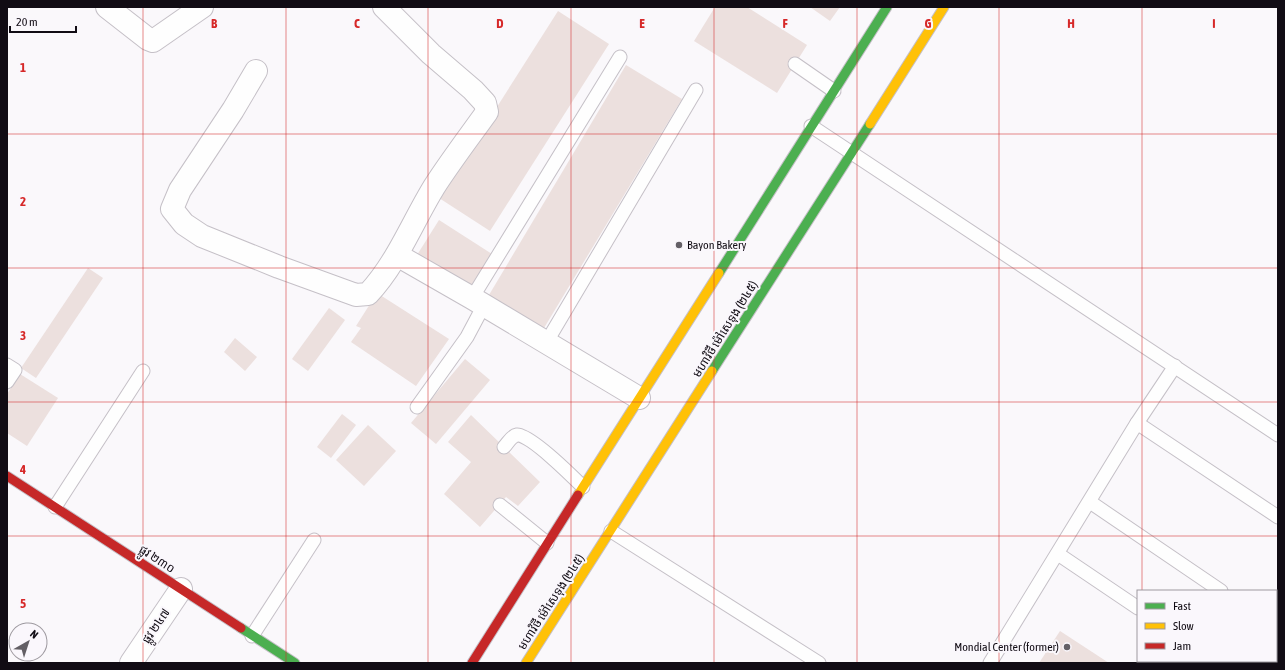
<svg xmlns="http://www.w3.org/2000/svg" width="1285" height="670" font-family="'Asap Condensed','Noto Sans Khmer',sans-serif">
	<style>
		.building { fill: #ece0de }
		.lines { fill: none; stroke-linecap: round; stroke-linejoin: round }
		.lane-casing { stroke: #c5c0c7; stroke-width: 15 }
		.street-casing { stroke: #c5c0c7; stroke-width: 24 }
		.fast-casing { stroke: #c5c0c7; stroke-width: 11 }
		.slow-casing { stroke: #c5c0c7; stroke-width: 11 }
		.jam-casing { stroke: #c5c0c7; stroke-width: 11 }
		.lane { stroke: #fefefe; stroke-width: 13 }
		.street { stroke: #fefefe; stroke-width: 22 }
		.fast { stroke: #4caf50; stroke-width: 9 }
		.slow { stroke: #ffc107; stroke-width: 9 }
		.jam { stroke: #c62828; stroke-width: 9 }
		.grid { fill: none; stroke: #d62828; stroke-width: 1; stroke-opacity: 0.55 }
		.poi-dot { fill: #635f65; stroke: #faf7fc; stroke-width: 1.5 }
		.labels { text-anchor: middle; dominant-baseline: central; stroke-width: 4; stroke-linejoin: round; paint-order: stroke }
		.poi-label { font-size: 12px; fill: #110c14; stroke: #faf7fc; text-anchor: start }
		.street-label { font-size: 12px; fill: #110c14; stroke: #faf7fc }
		.grid-label { font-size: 13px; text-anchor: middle; font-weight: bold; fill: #d62828; stroke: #faf7fc; stroke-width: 4; stroke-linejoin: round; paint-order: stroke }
	</style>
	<rect width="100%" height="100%" fill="#faf8fb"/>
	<g class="building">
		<path d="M715,7H747L807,45L777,93L694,41Z"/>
		<path d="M810,7H840L830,21Z"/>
		<path d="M558,11L609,44L490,231L439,198Z"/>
		<path d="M626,65L682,99L541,333L486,300Z"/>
		<path d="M439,220L492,254L470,289L417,255Z"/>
		<path d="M88,268L103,278L36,378L21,368Z"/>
		<path d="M377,293L449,339L416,386L351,342L361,328L356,326Z"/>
		<path d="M329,308L345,320L308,371L292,359Z"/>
		<path d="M235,338L257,357L245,371L224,352Z"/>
		<path d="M465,359L490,380L436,444L411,423Z"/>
		<path d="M20,374L58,398L27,446L7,433V394Z"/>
		<path d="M342,414L356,425L331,458L317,447Z"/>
		<path d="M471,415L540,482L518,506L506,497L480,527L444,494L471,462L448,442Z"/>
		<path d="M368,425L396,451L364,486L336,460Z"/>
		<path d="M1060,631L1109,663H1039Z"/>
	</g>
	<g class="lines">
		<g class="lane-casing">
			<g id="lane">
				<path d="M795,64L834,91"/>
				<path d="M811,126L1278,435"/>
				<path d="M472,298L620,57"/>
				<path d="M546,343L696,90"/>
				<path d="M7,365L15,370L7,382"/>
				<path d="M417,407L467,337L484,305"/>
				<path d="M1137,423L1278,517"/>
				<path d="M504,447C508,443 511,436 517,435C529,433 573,477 583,487"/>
				<path d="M1090,502L1221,591"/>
				<path d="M500,505L547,543"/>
				<path d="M55,507L143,371"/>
				<path d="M611,531L819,663"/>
				<path d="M1058,554L1138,608"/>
				<path d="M1276,630L1278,631"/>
				<path d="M252,636L314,540"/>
				<path d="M1217,661L1220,663"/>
				<path d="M990,663L1137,423L1175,366"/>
			</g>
		</g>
		<g class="street-casing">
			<g id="street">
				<path d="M107,7L148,39L153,41L202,7"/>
				<path d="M256,71L233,110L180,190L172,209L184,224L202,236L279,267L356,295L368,294C397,263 412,223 434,187C450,162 469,137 487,112L485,103L473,90L431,54L384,7"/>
				<path d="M397,255L472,298L639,398"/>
				<path d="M131,663L181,589"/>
			</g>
		</g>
		<g class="fast-casing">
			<g id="fast">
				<path d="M719,273L887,7"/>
				<path d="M712,371L870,124"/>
				<path d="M241,628L295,663"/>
			</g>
		</g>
		<g class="slow-casing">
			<g id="slow">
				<path d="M870,124L944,7"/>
				<path d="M578,495L719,273"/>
				<path d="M526,663L712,371"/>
			</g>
		</g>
		<g class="jam-casing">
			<g id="jam">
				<path d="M7,476L241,628"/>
				<path d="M472,663L578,495"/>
			</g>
		</g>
		<use href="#lane" class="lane"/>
		<use href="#street" class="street"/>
		<use href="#fast" class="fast"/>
		<use href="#slow" class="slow"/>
		<use href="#jam" class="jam"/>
	</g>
	<path class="grid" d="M143,7V663M286,7V663M428,7V663M571,7V663M714,7V663M857,7V663M999,7V663M1142,7V591M7,134H1278M7,268H1278M7,402H1278M7,536H1278M1142,661V663"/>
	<g class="poi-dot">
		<circle cx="679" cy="245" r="4"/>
		<circle cx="1067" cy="647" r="4"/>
	</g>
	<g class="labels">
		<g class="poi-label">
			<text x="687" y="245">Bayon Bakery</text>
			<text x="1059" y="647" text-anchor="end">Mondial Center (former)</text>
		</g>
		<g class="street-label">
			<text transform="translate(725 329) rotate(-58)">មហាវិថី ម៉ៅសេទុង (២៤៥)</text>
			<text transform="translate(157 559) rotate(33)">ផ្លូវ ២៣០</text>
			<text transform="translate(551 602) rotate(-57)">មហាវិថី ម៉ៅសេទុង (២៤៥)</text>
			<text transform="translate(156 626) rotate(-56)">ផ្លូវ ២៤៧</text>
		</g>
	</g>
	<g class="grid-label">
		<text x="214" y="28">B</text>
		<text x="357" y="28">C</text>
		<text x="500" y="28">D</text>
		<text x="642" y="28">E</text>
		<text x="785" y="28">F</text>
		<text x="928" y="28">G</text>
		<text x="1071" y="28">H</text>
		<text x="1214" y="28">I</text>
		<text x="23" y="72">1</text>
		<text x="23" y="206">2</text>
		<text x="23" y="340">3</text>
		<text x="23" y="474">4</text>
		<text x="23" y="608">5</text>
	</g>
	<rect width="1285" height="670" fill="none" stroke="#110c14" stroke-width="16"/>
	<rect x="1137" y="590" width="140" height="72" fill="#faf7fc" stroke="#9d999f"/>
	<rect x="1145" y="603" width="20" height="6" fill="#4caf50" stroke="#9d999f"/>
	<text x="1173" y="610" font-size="12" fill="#110c14">Fast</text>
	<rect x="1145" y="623" width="20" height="6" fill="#ffc107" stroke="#9d999f"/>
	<text x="1173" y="630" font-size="12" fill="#110c14">Slow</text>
	<rect x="1145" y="643" width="20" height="6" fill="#c62828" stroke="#9d999f"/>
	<text x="1173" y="650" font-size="12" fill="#110c14">Jam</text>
	<g transform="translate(28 642) rotate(39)"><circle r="19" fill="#faf7fc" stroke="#9d999f"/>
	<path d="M0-3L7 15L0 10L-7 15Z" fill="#635f65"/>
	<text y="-6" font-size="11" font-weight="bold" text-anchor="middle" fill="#110c14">N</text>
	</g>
	<path d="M10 26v6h66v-6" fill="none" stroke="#110c14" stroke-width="2"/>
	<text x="16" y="26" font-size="12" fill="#110c14" stroke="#faf7fc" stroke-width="3" paint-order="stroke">20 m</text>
</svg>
